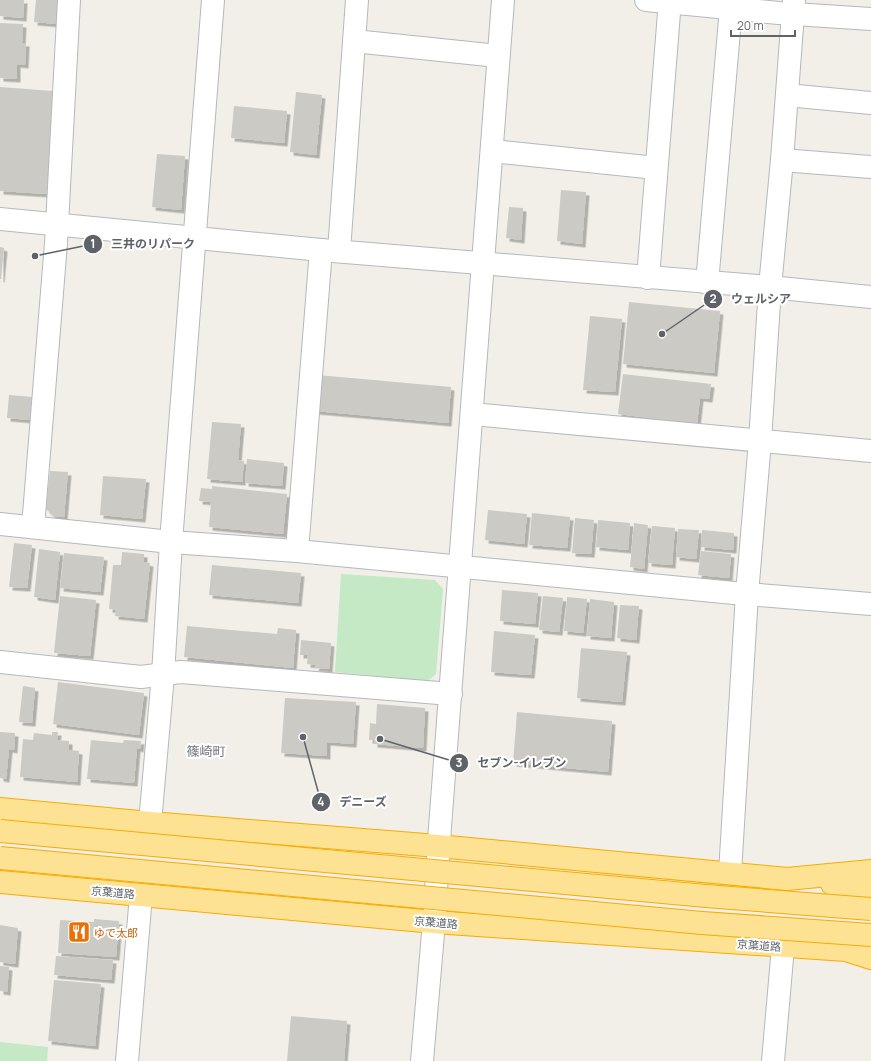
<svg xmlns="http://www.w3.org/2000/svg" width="871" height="1061" font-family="Manrope,'Noto Sans JP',sans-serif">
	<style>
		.green { fill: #c5e8c5 }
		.building { fill: #cccac5; filter: url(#shadow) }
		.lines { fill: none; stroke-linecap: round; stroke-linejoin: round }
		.minor-casing { stroke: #b5b8bc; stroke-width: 24 }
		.highway-casing { stroke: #f9ab00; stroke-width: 24 }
		.minor { stroke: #fff; stroke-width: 22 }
		.highway { stroke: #fde293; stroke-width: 22 }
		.highway-bridge-casing { stroke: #f9ab00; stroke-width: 24; stroke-linecap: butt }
		.highway-bridge { stroke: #fde293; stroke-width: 22 }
		.labels { text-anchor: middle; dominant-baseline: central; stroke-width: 4; stroke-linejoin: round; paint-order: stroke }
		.street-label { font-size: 11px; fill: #5f6368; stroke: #fff }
		.food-label { font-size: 11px; fill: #c56008; stroke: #fff; text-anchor: start }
		.quarter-label { font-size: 13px; fill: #70757a; stroke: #fff }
		.leader { fill: none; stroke: #5f6368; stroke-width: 1.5 }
		.callout-dot { fill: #5f6368; stroke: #fff; stroke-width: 1.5 }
		.mark-label { font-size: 12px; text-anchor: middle; font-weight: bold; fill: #fff }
		.callout-label { font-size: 12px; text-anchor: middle; font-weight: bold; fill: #5f6368; stroke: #fff; stroke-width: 4; stroke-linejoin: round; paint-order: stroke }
	</style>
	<defs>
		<filter id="shadow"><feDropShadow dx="3.5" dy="3.5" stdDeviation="0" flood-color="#0004"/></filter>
	</defs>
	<rect width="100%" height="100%" fill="#f1efe8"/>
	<g class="green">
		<path d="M341,574L435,580L443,589L436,674L428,681L335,672Z"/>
		<path d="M0,1042L48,1047L47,1061H0Z"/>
	</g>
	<g class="building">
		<path d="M0,0H24L23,18L0,16Z"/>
		<path d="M36,0H59L58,24L34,22Z"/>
		<path d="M0,23L23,24L22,43H26L25,65L17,64V79L0,78Z"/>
		<path d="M0,87L53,91L47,194L0,191Z"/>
		<path d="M296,92L322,95L316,155L290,152Z"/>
		<path d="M234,106L287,111L284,143L231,138Z"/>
		<path d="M157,154L185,156L181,210L152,207Z"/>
		<path d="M561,190L586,192L582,244L557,241Z"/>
		<path d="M509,207L523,208L521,240L506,238Z"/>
		<path d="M0,247L4,248L1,279H0Z"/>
		<path d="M629,302L720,311L714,373L623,364Z"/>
		<path d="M590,316L622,319L615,392L583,390Z"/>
		<path d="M623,374L711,384L709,399L700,398L697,424L618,414Z"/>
		<path d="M318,375L451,387L448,423L315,411Z"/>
		<path d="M9,395L32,397L30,420L7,418Z"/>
		<path d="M212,422L241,424L238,460L244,461L242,482L207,479Z"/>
		<path d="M247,459L284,463L282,486L245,483Z"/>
		<path d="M50,471L68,472L64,517L53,516L46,509Z"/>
		<path d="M103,476L146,479L142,519L100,515Z"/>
		<path d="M212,486L287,494L283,534L209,527L211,502L199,501L201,488L212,489Z"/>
		<path d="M488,510L527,514L524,544L485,540Z"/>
		<path d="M532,513L570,517L567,548L529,545Z"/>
		<path d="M575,518L594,520L591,554L572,553Z"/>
		<path d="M598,520L630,523L628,550L596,547Z"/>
		<path d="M634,523L648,525L644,569L630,567Z"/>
		<path d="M652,526L675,528L672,565L648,563Z"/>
		<path d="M678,529L699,530L696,559L676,557Z"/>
		<path d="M702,530L734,533L733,550L701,547Z"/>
		<path d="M14,543L32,545L27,588L9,587Z"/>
		<path d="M39,549L60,552L55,600L34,597Z"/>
		<path d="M701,551L731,554L729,578L698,575Z"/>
		<path d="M122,552L144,554V562L150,563L144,619L115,616L116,610L109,609L113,565H121Z"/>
		<path d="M64,553L104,557L100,592L60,588Z"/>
		<path d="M212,565L301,573L298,603L209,595Z"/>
		<path d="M502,590L538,593L535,624L500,621Z"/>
		<path d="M60,596L96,600L90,656L54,653Z"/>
		<path d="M543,596L563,598L559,632L539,630Z"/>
		<path d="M567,597L587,599L583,633L564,631Z"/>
		<path d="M590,599L614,602L611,638L587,636Z"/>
		<path d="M620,605L639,606L636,640L617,638Z"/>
		<path d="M187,626L277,634L278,628L296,630L293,668L184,657Z"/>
		<path d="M494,631L535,635L531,675L491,672Z"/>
		<path d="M301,640L331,643L329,669L315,668L316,665L307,664L308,655H300Z"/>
		<path d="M581,648L627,652L622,702L577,698Z"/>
		<path d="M58,682L144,693L139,735L53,724Z"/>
		<path d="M23,686L35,688L32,723L19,722Z"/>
		<path d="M285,698L356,702L353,744L327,742V756L281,753Z"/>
		<path d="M377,704L425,708L423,748L374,744V740H369L370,723L376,724Z"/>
		<path d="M517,712L612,721L608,772L513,763Z"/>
		<path d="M0,732L15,733L14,750L9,749L6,779L0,778Z"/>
		<path d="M52,732H58L57,740L69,741V750L79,751L77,782L20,777L23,739L33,740L34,733L52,735Z"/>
		<path d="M91,740L123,743L124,740L141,741L140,749L137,748L134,783L87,779Z"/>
		<path d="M94,919L119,921L116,957L58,953L60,920L94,922Z"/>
		<path d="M0,925L18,928L15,964L0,962Z"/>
		<path d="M56,956L113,960L111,980L54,975Z"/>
		<path d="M0,966L9,967L7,992L0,991Z"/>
		<path d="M54,980L101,984L95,1046L48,1041Z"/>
		<path d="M291,1016L347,1021L344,1061H287Z"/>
	</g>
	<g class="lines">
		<g class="minor-casing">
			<g id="minor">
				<path d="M646,0L779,13L871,19"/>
				<path d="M354,41L498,56"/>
				<path d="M787,95L871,103"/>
				<path d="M492,151L656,168"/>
				<path d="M782,160L871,167"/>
				<path d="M0,219L321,250L770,287L871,297"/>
				<path d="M339,251L357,0"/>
				<path d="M648,278L670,0"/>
				<path d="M707,283L731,8"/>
				<path d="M472,414L871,451"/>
				<path d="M0,524L171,542L297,551L734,593L871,604"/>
				<path d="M33,527L56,243L69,0"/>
				<path d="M297,551L321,250"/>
				<path d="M0,662L141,677L181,672L451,694"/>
				<path d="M150,823L163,675L171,542L213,0"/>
				<path d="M730,873L747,594L760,441L770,287L782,160L794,0"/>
				<path d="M127,1061L141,895"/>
				<path d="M422,1061L434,922L440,827L503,0"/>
				<path d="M773,1061L783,947"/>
			</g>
		</g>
		<g class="highway-casing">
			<g id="highway">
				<path d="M0,809L150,823L438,846L787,879L871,871"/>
				<path d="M0,882L434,922L846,950L871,958"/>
				<path d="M832,884L871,888"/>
			</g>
		</g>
		<use href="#minor" class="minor"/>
		<use href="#highway" class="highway"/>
		<g class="highway-bridge-casing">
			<g id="highway-bridge">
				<path d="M0,831L706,896L871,909"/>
				<path d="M0,858L702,923L871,935"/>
			</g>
		</g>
		<use href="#highway-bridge" class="highway-bridge"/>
	</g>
	<defs>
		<g id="restaurant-square" transform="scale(1.15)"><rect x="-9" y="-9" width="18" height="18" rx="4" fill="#e8710a" stroke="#fff"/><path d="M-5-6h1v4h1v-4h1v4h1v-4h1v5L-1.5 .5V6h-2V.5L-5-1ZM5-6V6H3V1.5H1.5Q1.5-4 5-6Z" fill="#fff"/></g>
	</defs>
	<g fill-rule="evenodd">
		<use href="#restaurant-square" x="79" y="932"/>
	</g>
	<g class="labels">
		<g class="street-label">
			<text transform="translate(113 892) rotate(5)">京葉道路</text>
			<text transform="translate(436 922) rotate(5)">京葉道路</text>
			<text transform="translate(759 945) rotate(4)">京葉道路</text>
		</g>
		<g class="food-label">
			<text x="94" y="932">ゆで太郎</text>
		</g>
		<g class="quarter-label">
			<text x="206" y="751">篠崎町</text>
		</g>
	</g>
	<path class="leader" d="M35 256L93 244M662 334L713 299M380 739L459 763M303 737L321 802"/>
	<g class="callout-dot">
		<circle cx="35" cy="256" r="4"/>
		<circle cx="662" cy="334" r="4"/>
		<circle cx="380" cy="739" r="4"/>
		<circle cx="303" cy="737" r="4"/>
		<circle cx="93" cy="244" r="10"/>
		<circle cx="713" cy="299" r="10"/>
		<circle cx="459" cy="763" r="10"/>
		<circle cx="321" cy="802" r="10"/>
	</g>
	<g class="mark-label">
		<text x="93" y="248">1</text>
		<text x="713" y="303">2</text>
		<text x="459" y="767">3</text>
		<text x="321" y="806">4</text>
	</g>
	<g class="callout-label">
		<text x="153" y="248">三井のリパーク</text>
		<text x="761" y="303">ウェルシア</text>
		<text x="522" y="767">セブン-イレブン</text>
		<text x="363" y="806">デニーズ</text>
	</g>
	<path d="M731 30v6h64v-6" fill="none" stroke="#5f6368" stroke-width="2"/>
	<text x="737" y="30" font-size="12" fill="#5f6368" stroke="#ffffff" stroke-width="3" paint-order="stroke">20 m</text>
</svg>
